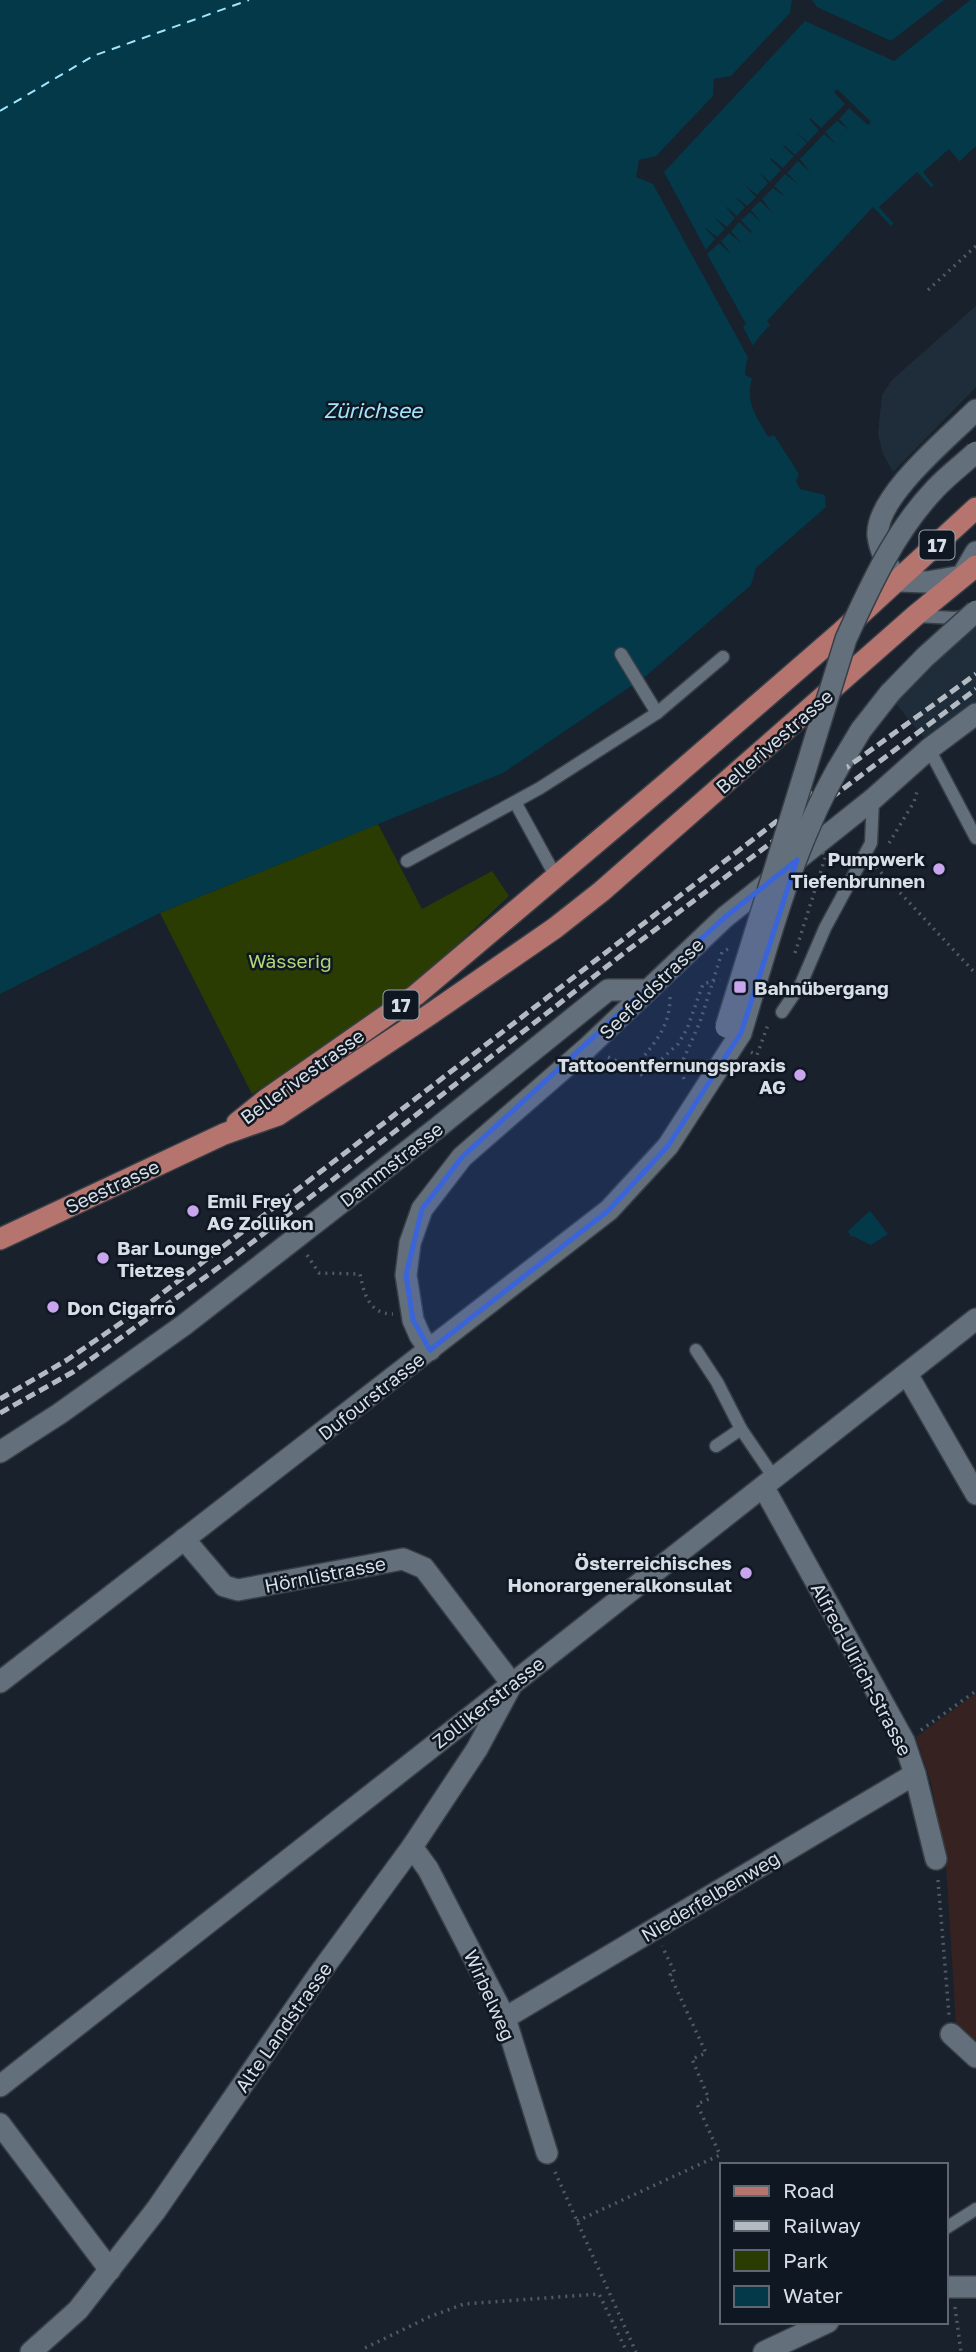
<svg xmlns="http://www.w3.org/2000/svg" width="976" height="2352" font-family="'Golos Text',sans-serif">
	<style>
		.built { fill: #1f2d3b }
		.medical { fill: #352221 }
		.green { fill: #2a3c02 }
		.water { fill: #033949 }
		.pier { fill: #18212c }
		.lines { fill: none; stroke-linecap: round; stroke-linejoin: round }
		.ferry { stroke: #a0e4fe; stroke-width: 2; stroke-dasharray: 9 7; stroke-linecap: butt }
		.lane-casing { stroke: #373e46; stroke-width: 15 }
		.street-casing { stroke: #373e46; stroke-width: 24 }
		.secondary-casing { stroke: #373e46; stroke-width: 24 }
		.primary-casing { stroke: #373e46; stroke-width: 24 }
		.path { stroke: #525a64; stroke-width: 3.5; stroke-dasharray: 2 5; stroke-linecap: butt }
		.lane { stroke: #646f7c; stroke-width: 12 }
		.street { stroke: #646f7c; stroke-width: 21 }
		.secondary { stroke: #646f7c; stroke-width: 21 }
		.primary { stroke: #b6746f; stroke-width: 21 }
		.rail { stroke: #b3bac2; stroke-width: 5; stroke-dasharray: 10 5; stroke-linecap: butt }
		.secondary-bridge-casing { stroke: #373e46; stroke-width: 24; stroke-linecap: butt }
		.path-bridge { stroke: #525a64; stroke-width: 3.5; stroke-dasharray: 2 5; stroke-linecap: butt }
		.secondary-bridge { stroke: #646f7c; stroke-width: 21 }
		.marked { fill: #3964da; fill-opacity: 0.2; stroke: #3964da; stroke-width: 5; stroke-linejoin: round }
		.poi-dot { fill: #c9a5ee; stroke: #0f1822; stroke-width: 2.5 }
		.labels { text-anchor: middle; dominant-baseline: central; stroke-width: 5; stroke-linejoin: round; paint-order: stroke }
		.shield { fill: #0f1822; stroke: #9ba3aa; stroke-width: 2 }
		.shield-label { font-size: 18px; font-weight: bold; fill: #d7dee5 }
		.street-label { font-size: 19px; fill: #d7dee5; stroke: #0f1822 }
		.poi-label { font-size: 19px; font-weight: bold; fill: #d7dee5; stroke: #0f1822; text-anchor: start }
		.park-label { font-size: 19px; fill: #b2d678; stroke: #0f1822 }
		.water-label { font-size: 21px; font-style: italic; fill: #a0e4fe; stroke: #0f1822 }
	</style>
	<rect width="100%" height="100%" fill="#18212c"/>
	<g class="built">
		<path d="M976,306V387L893,472L883,454L878,434L882,395L892,380Z"/>
		<path d="M976,623V703L924,738L893,700Z"/>
	</g>
	<path class="medical" d="M976,1693V2045L956,2025L946,1865L931,1783L916,1737Z"/>
	<path class="green" d="M378,824L422,909L492,871L509,896L401,998L252,1094L160,913Z"/>
	<g class="water">
		<path d="M0,0H976V146L891,226L873,207L767,321L770,325C753,343 747,350 745,375L752,378C745,404 756,414 768,437L774,435L799,474L796,481L800,489L825,495L826,507L756,568L751,585L646,676L503,773L160,913L0,994Z"/>
		<path d="M870,1211L888,1234L871,1245L853,1236L851,1237L848,1231Z"/>
	</g>
	<g class="pier">
		<path d="M792,0H812L817,7L891,41L944,0H970L894,61L805,21L664,172L706,250L715,239L704,227L717,237L725,229L714,217L727,227L735,218L725,206L737,216L745,207L734,196L747,206L756,197L745,185L757,195L768,183L760,173L770,182L781,170L770,159L771,158L783,168L794,156L783,146L784,145L795,155L807,143L796,132L808,142L819,130L809,119L810,118L821,128L845,104L834,92L837,89L871,122L868,125L849,108L839,119L849,130L837,121L825,132L836,144L824,134L800,159L810,172L798,161L787,173L798,184L785,174L774,186L786,197L773,188L762,199L772,212L760,201L751,210L761,222L750,212L741,220L752,232L751,233L739,222L731,231L741,243L729,233L721,241L731,254L719,243L707,254L746,324L743,327L754,348L749,359L653,184L636,177L639,160L656,156L713,96L714,79L731,76L790,13Z"/>
		<path d="M949,149L960,162L934,186L923,172Z"/>
		<path d="M917,172L932,188L894,224L879,207Z"/>
	</g>
	<g class="lines">
		<path class="ferry" d="M0,111L93,56L249,0"/>
		<g class="lane-casing">
			<g id="lane">
				<path d="M916,616L955,618L968,616"/>
				<path d="M621,654L657,713"/>
				<path d="M929,749L976,838"/>
				<path d="M515,802L556,877"/>
				<path d="M407,861L540,788L657,713L723,657"/>
				<path d="M782,1012L801,984L825,928L871,843L873,799"/>
				<path d="M696,1350L717,1382L741,1429"/>
				<path d="M716,1446L741,1429L775,1479"/>
				<path d="M946,2228L976,2209"/>
			</g>
		</g>
		<g class="street-casing">
			<g id="street">
				<path d="M976,410C950,436 874,498 878,536C880,553 889,566 897,581L927,582L962,576L976,552"/>
				<path d="M430,1350L420,1336L413,1320L406,1275L410,1243L422,1209L462,1157L587,1048L725,917L873,799L929,749L976,714"/>
				<path d="M907,1374L976,1494"/>
				<path d="M0,1452L59,1414L184,1325L437,1128L608,990H647"/>
				<path d="M764,1488L904,1741L915,1774L936,1859"/>
				<path d="M412,1847L428,1869L505,2018L547,2153"/>
				<path d="M505,2018L915,1774"/>
				<path d="M951,2034L976,2057"/>
				<path d="M0,2086C325,1830 652,1576 976,1319"/>
				<path d="M0,2124L110,2270"/>
				<path d="M946,2287H976"/>
				<path d="M31,2352L78,2310L156,2210L319,1974L412,1847L477,1749L512,1684L424,1568L403,1559L238,1590L224,1586L184,1539"/>
				<path d="M764,2352L828,2322"/>
			</g>
		</g>
		<g class="secondary-casing">
			<g id="secondary">
				<path d="M837,770L861,730L890,693"/>
				<path d="M0,1682L609,1210L668,1146L741,1033"/>
			</g>
		</g>
		<g class="primary-casing">
			<g id="primary">
				<path d="M237,1123L268,1098L416,995L668,782L840,633L976,508"/>
				<path d="M0,1239L224,1134L278,1115L429,1015L555,928L602,891L916,615L976,566"/>
			</g>
		</g>
		<g class="path">
			<path d="M928,290L976,246"/>
			<path d="M889,843L914,802L918,788"/>
			<path d="M876,867L976,974"/>
			<path d="M670,997C670,1029 653,1044 634,1069L643,1076L678,1044L687,1029L703,984L713,981L722,952L728,949"/>
			<path d="M751,1052L757,1055L769,1022"/>
			<path d="M608,1057L634,1069"/>
			<path d="M684,1079L680,1067L700,1022L713,981L720,979"/>
			<path d="M307,1255L319,1273L360,1274C364,1294 369,1314 393,1314"/>
			<path d="M921,1730L976,1691"/>
			<path d="M938,1880L949,2015"/>
			<path d="M555,2172L636,2352"/>
			<path d="M577,2221L720,2155L697,2104L709,2099L692,2059L706,2053L670,1975L675,1973L662,1946"/>
			<path d="M955,2307L961,2352"/>
			<path d="M365,2348L429,2317L464,2304L599,2294L627,2352"/>
		</g>
		<use href="#lane" class="lane"/>
		<use href="#street" class="street"/>
		<use href="#secondary" class="secondary"/>
		<use href="#primary" class="primary"/>
		<g class="rail">
			<path d="M0,1399L67,1360L147,1305L846,768L976,674"/>
			<path d="M0,1413L73,1372L236,1255L628,950L976,689"/>
		</g>
		<g class="secondary-bridge-casing">
			<g id="secondary-bridge">
				<path d="M890,693L925,657L976,611"/>
				<path d="M726,1027L846,639C870,586 895,531 935,489C948,475 963,464 976,452"/>
				<path d="M741,1033C768,944 791,852 837,770"/>
			</g>
		</g>
		<path class="path-bridge" d="M795,953L826,855L822,852"/>
		<use href="#secondary-bridge" class="secondary-bridge"/>
	</g>
	<path class="marked" d="M797,860L741,1033L668,1146L609,1210L430,1350L413,1320L406,1275L422,1209L462,1157L725,917Z"/>
	<g class="poi-dot">
		<circle cx="939" cy="869" r="7"/>
		<rect x="733" y="980" width="14" height="14" rx="3.5"/>
		<circle cx="800" cy="1075" r="7"/>
		<circle cx="193" cy="1211" r="7"/>
		<circle cx="103" cy="1258" r="7"/>
		<circle cx="53" cy="1307" r="7"/>
		<circle cx="746" cy="1573" r="7"/>
	</g>
	<g class="labels">
		<g class="shield">
			<rect x="919.5" y="530.5" width="35" height="29" rx="5"/>
			<rect x="383.5" y="990.5" width="35" height="29" rx="5"/>
		</g>
		<g class="shield-label">
			<text x="937" y="545">17</text>
			<text x="401" y="1005">17</text>
		</g>
		<g class="street-label">
			<text transform="translate(774 741) rotate(-41)">Bellerivestrasse</text>
			<text transform="translate(651 988) rotate(-44)">Seefeldstrasse</text>
			<text transform="translate(302 1076) rotate(-36)">Bellerivestrasse</text>
			<text transform="translate(391 1164) rotate(-38)">Dammstrasse</text>
			<text transform="translate(112 1186) rotate(-25)">Seestrasse</text>
			<text transform="translate(371 1396) rotate(-38)">Dufourstrasse</text>
			<text transform="translate(325 1574) rotate(-11)">Hörnlistrasse</text>
			<text transform="translate(862 1669) rotate(62)">Alfred-Ulrich-Strasse</text>
			<text transform="translate(488 1702) rotate(-38)">Zollikerstrasse</text>
			<text transform="translate(710 1896) rotate(-31)">Niederfelbenweg</text>
			<text transform="translate(490 1995) rotate(66)">Wirbelweg</text>
			<text transform="translate(283 2027) rotate(-55)">Alte Landstrasse</text>
		</g>
		<g class="poi-label">
			<text x="925" y="858" text-anchor="end">Pumpwerk<tspan x="925" dy="22">Tiefenbrunnen</tspan></text>
			<text x="754" y="987">Bahnübergang</text>
			<text x="786" y="1064" text-anchor="end">Tattooentfernungspraxis<tspan x="786" dy="22">AG</tspan></text>
			<text x="207" y="1200">Emil Frey<tspan x="207" dy="22">AG Zollikon</tspan></text>
			<text x="117" y="1247">Bar Lounge<tspan x="117" dy="22">Tietzes</tspan></text>
			<text x="67" y="1307">Don Cigarro</text>
			<text x="732" y="1562" text-anchor="end">Österreichisches<tspan x="732" dy="22">Honorargeneralkonsulat</tspan></text>
		</g>
		<g class="park-label">
			<text x="290" y="960">Wässerig</text>
		</g>
		<g class="water-label">
			<text x="373" y="410">Zürichsee</text>
		</g>
	</g>
	<rect x="720" y="2163" width="228" height="161" fill="#0f1822" stroke="#5f6770" stroke-width="2"/>
	<rect x="734" y="2186" width="35" height="10" fill="#b6746f" stroke="#5f6770" stroke-width="2"/>
	<text x="783" y="2198" font-size="21" fill="#d7dee5">Road</text>
	<rect x="734" y="2221" width="35" height="10" fill="#b3bac2" stroke="#5f6770" stroke-width="2"/>
	<text x="783" y="2233" font-size="21" fill="#d7dee5">Railway</text>
	<rect x="734" y="2250" width="35" height="21" fill="#2a3c02" stroke="#5f6770" stroke-width="2"/>
	<text x="783" y="2268" font-size="21" fill="#d7dee5">Park</text>
	<rect x="734" y="2286" width="35" height="21" fill="#033949" stroke="#5f6770" stroke-width="2"/>
	<text x="783" y="2303" font-size="21" fill="#d7dee5">Water</text>
</svg>
